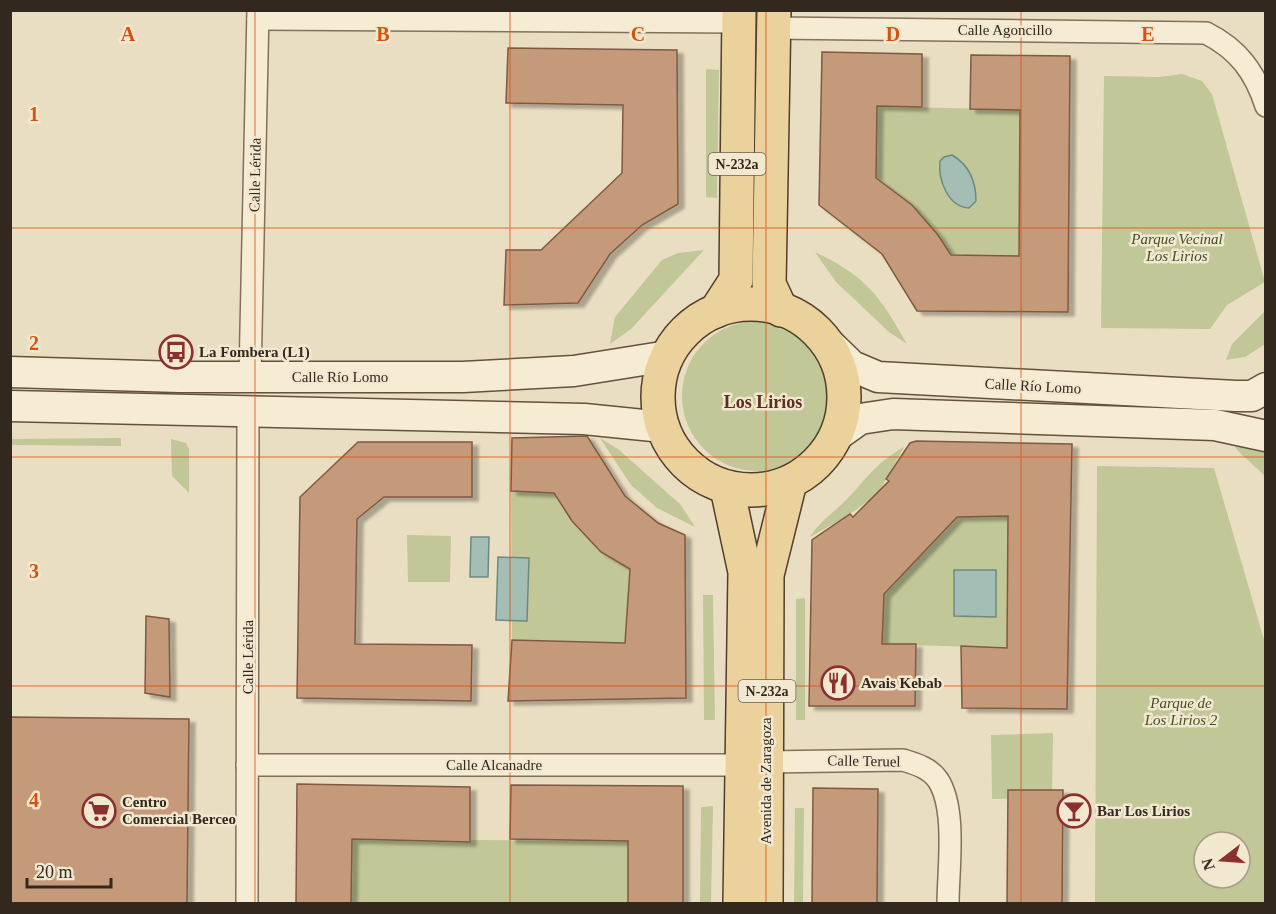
<svg xmlns="http://www.w3.org/2000/svg" width="1276" height="914" font-family="Georgia,serif">
	<style>
		.green { fill: #c1c797; fill-rule: evenodd }
		.water { fill: #a4bdb5; stroke: #6c8a82; stroke-width: 1.5 }
		.building { fill: #c59a7a; stroke: #7f5a42; stroke-width: 1.5; filter: url(#shadow) }
		.lines { fill: none; stroke-linecap: round; stroke-linejoin: round }
		.minor-casing { stroke: #82705a; stroke-width: 24 }
		.secondary-casing { stroke: #64513e; stroke-width: 33 }
		.primary-casing { stroke: #503e2e; stroke-width: 36 }
		.minor { stroke: #f6ecd4; stroke-width: 21 }
		.secondary { stroke: #f6ecd4; stroke-width: 30 }
		.primary { stroke: #ebd29c; stroke-width: 33 }
		.grid { fill: none; stroke: #d6540e; stroke-width: 1.5; stroke-opacity: 0.55 }
		.labels { text-anchor: middle; dominant-baseline: central; stroke-width: 5; stroke-linejoin: round; paint-order: stroke }
		.shield { fill: #f2e8d0; stroke: #6c6253; stroke-width: 1.5 }
		.shield-label { font-size: 14px; font-weight: bold; fill: #33281d }
		.street-label { font-size: 15px; fill: #33281d; stroke: #f2e8d0 }
		.park-label { font-size: 15px; font-style: italic; fill: #444e26; stroke: #f2e8d0 }
		.poi-label { font-size: 15px; font-weight: bold; fill: #33281d; stroke: #f2e8d0; text-anchor: start }
		.quarter-label { font-size: 18px; font-weight: bold; fill: #5c2d20; stroke: #f2e8d0 }
		.grid-label { font-size: 20px; text-anchor: middle; font-weight: bold; fill: #d6540e; stroke: #f2e8d0; stroke-width: 5; stroke-linejoin: round; paint-order: stroke }
	</style>
	<defs>
		<filter id="shadow"><feDropShadow dx="6" dy="4" stdDeviation="1.5" flood-color="#0004"/></filter>
	</defs>
	<rect width="100%" height="100%" fill="#eadec2"/>
	<g class="green">
		<path d="M706,69L719,70L717,198L706,197Z"/>
		<path d="M1182,74L1202,81L1212,94L1265,282L1227,305L1210,329L1101,328L1104,76L1159,77Z"/>
		<path d="M877,106L1020,110L1019,256L951,255C931,224 906,199 876,178Z"/>
		<path d="M704,250L631,329L610,344L615,317L662,260L678,253Z"/>
		<path d="M815,252C867,277 879,295 907,344L889,332L836,282Z"/>
		<path d="M1265,311V344L1245,357L1226,360L1232,344Z"/>
		<circle cx="757" cy="396" r="75"/>
		<path d="M121,438V446L11,445V439Z"/>
		<path d="M600,438L618,449L681,505L695,527L657,508L631,485Z"/>
		<path d="M171,439L186,443L189,449V493L172,476Z"/>
		<path d="M1229,439L1263,449L1265,452V476L1239,452Z"/>
		<path d="M904,447C897,460 889,473 883,485C873,503 828,527 810,537C819,523 830,515 842,504C866,481 872,465 904,447Z"/>
		<path d="M1097,466L1214,468L1265,643V903H1095ZM1204,842H1240V878H1204Z"/>
		<path d="M511,491L554,493C577,529 593,547 630,569L625,643L512,640Z"/>
		<path d="M1008,516L1007,648L882,644L884,594L957,517Z"/>
		<path d="M407,535L451,536L450,582H408Z"/>
		<path d="M713,595L715,720H704L703,595Z"/>
		<path d="M805,598V720H796V599Z"/>
		<path d="M1053,733L1052,798L992,799L991,735Z"/>
		<path d="M713,806L711,903H700L701,807Z"/>
		<path d="M795,808H804L803,903H794Z"/>
		<path d="M352,839L628,841V903L351,904Z"/>
	</g>
	<g class="water">
		<path d="M952,155C969,165 976,182 976,201L969,208C948,207 938,180 940,161L944,157Z"/>
		<path d="M471,537H489L488,577H470Z"/>
		<path d="M498,557L529,558L527,621L496,620Z"/>
		<path d="M954,570H996V617L954,616Z"/>
	</g>
	<g class="building">
		<path d="M508,48L677,50L678,204L642,225L610,254L578,303L504,305L506,250H541L622,173L623,105L506,103Z"/>
		<path d="M822,52L922,54V107L877,106L876,178L912,205L938,235L951,255L1019,256L1020,110L970,109L971,55L1070,56L1068,312L917,311L882,254L819,205Z"/>
		<path d="M587,436L625,496L658,523L685,535L686,698L508,701L512,640L625,643L630,569L601,552L572,521L554,493L511,491L512,438Z"/>
		<path d="M916,441L1072,444L1067,709L962,708L961,646L1007,648L1008,516L957,517L884,594L882,644H916L915,706H809L812,540L850,514L853,517L889,481L886,479L910,443Z"/>
		<path d="M358,442H472V497H384L357,519L355,644L472,645L471,701L297,698L300,497Z"/>
		<path d="M146,616L169,619L170,697L145,693Z"/>
		<path d="M10,717L189,719L187,904H10Z"/>
		<path d="M297,784L470,787V842L352,839L351,904H296Z"/>
		<path d="M511,785L683,786V904H628V841L510,839Z"/>
		<path d="M813,788L878,789L877,904H812Z"/>
		<path d="M1008,790H1063L1062,904H1007Z"/>
	</g>
	<g class="lines">
		<g class="minor-casing">
			<g id="minor">
				<path d="M258,19L739,22"/>
				<path d="M773,28L1206,33C1238,49 1255,72 1266,106"/>
				<path d="M250,376L258,10"/>
				<path d="M766,762L903,760C916,764 930,768 938,780C957,809 948,870 948,904"/>
				<path d="M247,765H741"/>
				<path d="M247,904L248,411"/>
			</g>
		</g>
		<g class="secondary-casing">
			<g id="secondary">
				<path d="M816,331L852,366L878,377L1236,396H1252L1266,388"/>
				<path d="M10,372L179,377H463L574,371L668,356"/>
				<path d="M10,406L584,419L663,427"/>
				<path d="M836,436L860,419L893,414L1215,425L1266,436"/>
			</g>
		</g>
		<g class="primary-casing">
			<g id="primary">
				<path d="M774,10L769,284L781,310"/>
				<circle cx="751" cy="397" r="93"/>
				<path d="M716,311L736,280L739,10"/>
				<path d="M727,488L745,572L740,904"/>
				<path d="M766,904L767,575L790,482"/>
			</g>
		</g>
		<use href="#minor" class="minor"/>
		<use href="#secondary" class="secondary"/>
		<use href="#primary" class="primary"/>
	</g>
	<path class="grid" d="M255,10V904M510,10V904M766,10V904M1021,10V904M10,228H1266M10,457H1266M10,686H1266"/>
	<defs>
		<g id="bus-ring" transform="scale(1.725)"><circle r="9.5" fill="#f2e8d0" stroke="#8c2f30" stroke-width="1.5"/><path d="M-5-6H5V4H4V6H2V4H-2V6H-4V4H-5ZM-3.5-4V0h7V-4ZM-3.5 1.2v1.5H-2V1.2ZM2 1.2v1.5H3.5V1.2Z" fill="#8c2f30"/></g>
		<g id="restaurant-ring" transform="scale(1.725)"><circle r="9.5" fill="#f2e8d0" stroke="#8c2f30" stroke-width="1.5"/><path d="M-5-6h1v4h1v-4h1v4h1v-4h1v5L-1.5 .5V6h-2V.5L-5-1ZM5-6V6H3V1.5H1.5Q1.5-4 5-6Z" fill="#8c2f30"/></g>
		<g id="supermarket-ring" transform="scale(1.725)"><circle r="9.5" fill="#f2e8d0" stroke="#8c2f30" stroke-width="1.5"/><path d="M-6-5.5h2.5l.6 2H6L4.5 2H-2.5L-4.4-4H-6ZM-1.5 3.2a1.3 1.3 0 1 0 .1 0ZM3 3.2a1.3 1.3 0 1 0 .1 0Z" fill="#8c2f30"/></g>
		<g id="bar-ring" transform="scale(1.725)"><circle r="9.5" fill="#f2e8d0" stroke="#8c2f30" stroke-width="1.5"/><path d="M-6-5H6L.8 .8V4.5H3.5V6h-7V4.5H-.8V.8Z" fill="#8c2f30"/></g>
	</defs>
	<g fill-rule="evenodd">
		<use href="#bus-ring" x="176" y="352"/>
		<use href="#restaurant-ring" x="838" y="683"/>
		<use href="#supermarket-ring" x="99" y="811"/>
		<use href="#bar-ring" x="1074" y="811"/>
	</g>
	<g class="labels">
		<g class="shield">
			<rect x="708.5" y="153" width="57" height="22" rx="4.5"/>
			<rect x="738.5" y="680" width="57" height="22" rx="4.5"/>
		</g>
		<g class="shield-label">
			<text x="737" y="164">N-232a</text>
			<text x="767" y="691">N-232a</text>
		</g>
		<g class="street-label">
			<text x="1005" y="30">Calle Agoncillo</text>
			<text transform="translate(255 175) rotate(-89)">Calle Lérida</text>
			<text x="340" y="377">Calle Río Lomo</text>
			<text transform="translate(1033 386) rotate(3)">Calle Río Lomo</text>
			<text transform="translate(248 657) rotate(-90)">Calle Lérida</text>
			<text transform="translate(864 761) rotate(1)">Calle Teruel</text>
			<text x="494" y="765">Calle Alcanadre</text>
			<text transform="translate(766 781) rotate(-90)">Avenida de Zaragoza</text>
		</g>
		<g class="park-label">
			<text x="1177" y="239">Parque Vecinal<tspan x="1177" dy="17">Los Lirios</tspan></text>
			<text x="1181" y="703">Parque de<tspan x="1181" dy="17">Los Lirios 2</tspan></text>
		</g>
		<g class="poi-label">
			<text x="199" y="352">La Fombera (L1)</text>
			<text x="861" y="683">Avais Kebab</text>
			<text x="122" y="802">Centro<tspan x="122" dy="17">Comercial Berceo</tspan></text>
			<text x="1097" y="811">Bar Los Lirios</text>
		</g>
		<g class="quarter-label">
			<text x="763" y="402">Los Lirios</text>
		</g>
	</g>
	<g class="grid-label">
		<text x="128" y="41">A</text>
		<text x="383" y="41">B</text>
		<text x="638" y="41">C</text>
		<text x="893" y="41">D</text>
		<text x="1148" y="41">E</text>
		<text x="34" y="121">1</text>
		<text x="34" y="350">2</text>
		<text x="34" y="578">3</text>
		<text x="34" y="807">4</text>
	</g>
	<rect width="1276" height="914" fill="none" stroke="#33281d" stroke-width="24"/>
	<g transform="translate(1222 860) rotate(253)"><circle r="28" fill="#f2e8d0" stroke="#a69b88" stroke-width="1.5"/>
	<path d="M0-4.5L10 22L0 15L-10 22Z" fill="#8c2f30"/>
	<text y="-9" font-size="16" font-weight="bold" text-anchor="middle" fill="#33281d">N</text>
	</g>
	<path d="M27 878v9h84v-9" fill="none" stroke="#33281d" stroke-width="3"/>
	<text x="36" y="878" font-size="18" fill="#33281d" stroke="#f2e8d0" stroke-width="4.5" paint-order="stroke">20 m</text>
</svg>
